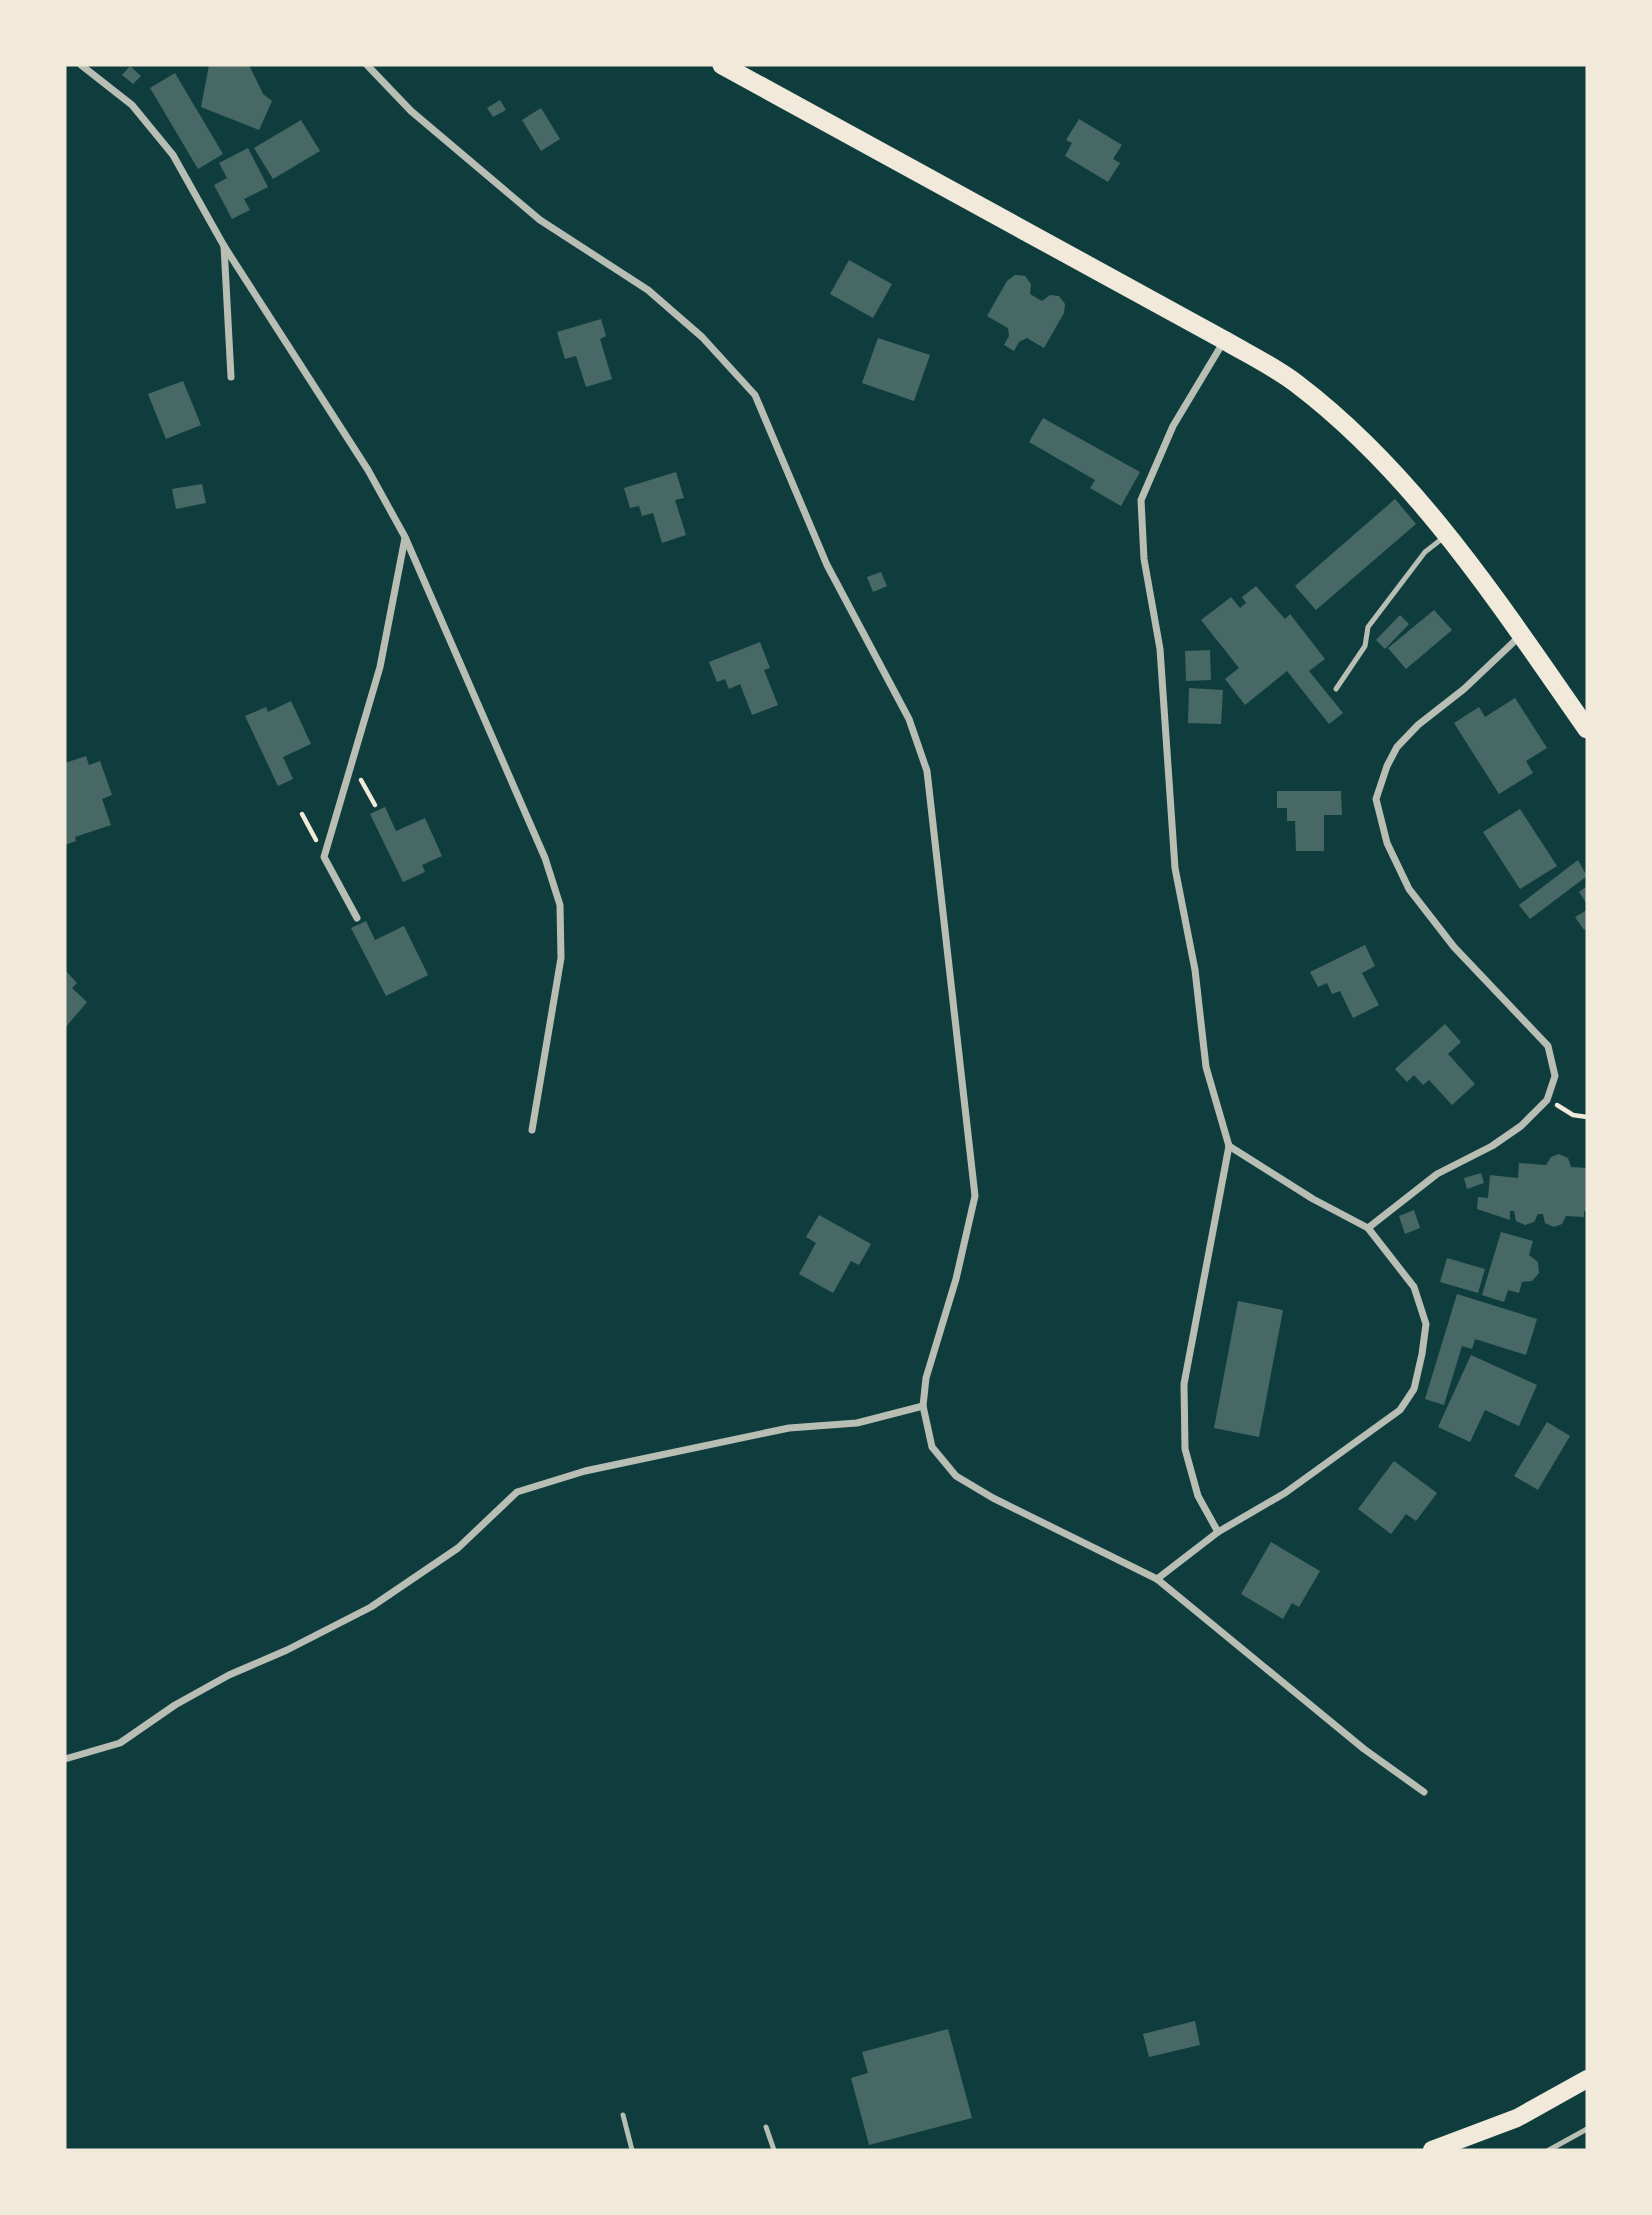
<svg xmlns="http://www.w3.org/2000/svg" width="1652" height="2215" font-family="'Noto Sans',sans-serif">
	<style>
		.building { fill: #486865 }
		.lines { fill: none; stroke-linecap: round; stroke-linejoin: round }
		.path { stroke: #f1e9da; stroke-width: 4.5 }
		.service { stroke: #b8beb3; stroke-width: 5 }
		.minor { stroke: #b8beb3; stroke-width: 7 }
		.primary { stroke: #f1e9da; stroke-width: 18 }
		.trunk { stroke: #f1e9da; stroke-width: 19 }
	</style>
	<rect width="100%" height="100%" fill="#0f3d3e"/>
	<g class="building">
		<path d="M209,65H249L263,94L272,101L259,130L201,107Z"/>
		<path d="M130,66L141,76L133,84L122,75Z"/>
		<path d="M175,73L223,154L198,169L150,88Z"/>
		<path d="M500,100L506,110L493,117L487,108Z"/>
		<path d="M541,108L560,139L541,151L522,120Z"/>
		<path d="M1079,119L1122,145L1113,159L1120,163L1108,182L1065,156L1072,143L1066,140Z"/>
		<path d="M301,120L320,151L273,179L254,148Z"/>
		<path d="M248,148L268,187L244,199L250,210L232,219L214,185L227,178L219,163Z"/>
		<path d="M849,260L892,284L873,318L830,294Z"/>
		<path d="M1015,275L1025,276L1031,284L1030,294L1042,301L1050,295L1059,296L1065,304L1064,313L1044,348L1027,338L1019,342L1014,351L1004,345L1009,336L1008,328L987,316L1007,281Z"/>
		<path d="M601,319L606,336L600,339L612,379L586,387L576,356L565,359L557,332Z"/>
		<path d="M878,338L930,355L914,401L862,383Z"/>
		<path d="M183,381L201,425L166,439L148,394Z"/>
		<path d="M1043,418L1140,472L1121,506L1090,488L1095,480L1029,442Z"/>
		<path d="M676,472L684,498L675,500L686,535L662,543L653,513L642,516L639,506L630,508L624,488Z"/>
		<path d="M202,484L206,503L176,509L172,489Z"/>
		<path d="M1395,499L1416,524L1316,610L1295,586Z"/>
		<path d="M881,572L887,586L873,592L867,577Z"/>
		<path d="M1256,586L1285,619L1290,614L1325,659L1309,671L1343,713L1329,724L1287,671L1245,705L1225,679L1239,668L1201,620L1231,597L1240,608L1246,603L1242,597Z"/>
		<path d="M1434,610L1452,630L1406,669L1388,648Z"/>
		<path d="M1400,615L1409,624L1385,649L1376,640Z"/>
		<path d="M760,642L770,668L764,670L778,705L752,715L740,684L729,689L725,679L717,682L709,662Z"/>
		<path d="M1210,650L1211,680L1186,681L1185,651Z"/>
		<path d="M1189,688L1223,690L1221,724L1188,723Z"/>
		<path d="M1515,698L1547,748L1526,761L1533,773L1499,794L1454,723L1479,707L1485,717Z"/>
		<path d="M291,701L311,744L283,757L293,779L278,786L245,716L266,707L268,712Z"/>
		<path d="M86,756L89,765L100,761L112,795L102,799L111,825L75,837L76,841L65,845V763Z"/>
		<path d="M1277,791H1341L1342,815H1324V851H1296L1295,821H1287V808H1277Z"/>
		<path d="M385,807L396,831L425,818L442,856L422,865L425,872L403,882L370,814Z"/>
		<path d="M1520,809L1557,866L1520,889L1483,832Z"/>
		<path d="M1578,860L1587,876L1530,919L1519,905Z"/>
		<path d="M1587,886V904L1579,892Z"/>
		<path d="M1587,910V928L1584,930L1575,917Z"/>
		<path d="M366,921L375,940L404,926L428,975L386,996L351,928Z"/>
		<path d="M1365,945L1375,966L1362,973L1379,1005L1353,1018L1340,991L1332,994L1327,983L1318,987L1310,972Z"/>
		<path d="M65,970L77,983L72,988L87,1002L65,1028Z"/>
		<path d="M1445,1024L1461,1042L1448,1054L1475,1084L1452,1105L1429,1080L1423,1085L1414,1075L1407,1082L1395,1069Z"/>
		<path d="M1559,1154L1568,1158L1571,1167L1587,1168V1212L1584,1211V1217L1566,1216L1562,1224L1554,1227L1545,1223L1543,1214H1538L1534,1222L1525,1225L1516,1221L1514,1211H1510V1220L1477,1209L1478,1197L1488,1198L1490,1175L1518,1178L1519,1163L1546,1165L1551,1157Z"/>
		<path d="M1481,1173L1484,1183L1467,1189L1464,1178Z"/>
		<path d="M1414,1210L1420,1228L1405,1234L1399,1216Z"/>
		<path d="M819,1215L871,1244L859,1265L851,1261L833,1293L799,1274L816,1243L806,1237Z"/>
		<path d="M1501,1232L1533,1241L1529,1255L1538,1262L1539,1273L1532,1281L1522,1282L1519,1293L1508,1290L1504,1302L1482,1295Z"/>
		<path d="M1447,1258L1485,1269L1478,1293L1440,1282Z"/>
		<path d="M1457,1294L1537,1319L1526,1355L1475,1339L1472,1349L1462,1346L1444,1405L1425,1399Z"/>
		<path d="M1238,1301L1283,1310L1259,1437L1214,1428Z"/>
		<path d="M1471,1355L1537,1385L1519,1426L1485,1410L1470,1442L1438,1427Z"/>
		<path d="M1547,1422L1570,1436L1538,1490L1514,1476Z"/>
		<path d="M1394,1461L1437,1493L1416,1521L1406,1514L1391,1534L1358,1509Z"/>
		<path d="M1271,1542L1320,1571L1299,1607L1292,1603L1283,1619L1241,1594Z"/>
		<path d="M1195,2021L1200,2045L1149,2057L1143,2034Z"/>
		<path d="M948,2029L972,2118L869,2145L851,2078L868,2073L862,2052Z"/>
	</g>
	<g class="lines">
		<g class="path">
			<path d="M361,780L375,805"/>
			<path d="M302,814L316,840"/>
			<path d="M1557,1105L1573,1115L1587,1117"/>
		</g>
		<g class="service">
			<path d="M1336,689L1365,646L1368,627L1425,552L1443,538"/>
			<path d="M623,2115L632,2150"/>
			<path d="M766,2127L774,2150"/>
			<path d="M1549,2150L1587,2129"/>
		</g>
		<g class="minor">
			<path d="M81,65L132,105L173,155L224,246L368,470L405,537L545,858L560,905L561,958L532,1130"/>
			<path d="M367,65L411,111L540,220L648,290L702,337L755,395L827,565L909,719L927,771L975,1196L956,1279L926,1378L923,1406L932,1447L956,1476L993,1498L1157,1579L1364,1749L1424,1792"/>
			<path d="M224,246L231,377"/>
			<path d="M357,918L324,857L380,667L405,538"/>
			<path d="M1368,1228L1437,1174L1492,1146L1521,1126L1547,1100L1555,1076L1548,1046L1454,947L1409,889L1387,843L1376,799L1387,766L1397,747L1418,725L1464,689L1521,635"/>
			<path d="M1218,1532L1198,1496L1185,1449L1184,1384L1229,1146L1206,1067L1195,970L1175,868L1160,649L1144,559L1141,500L1173,426L1224,341"/>
			<path d="M1157,1579L1218,1532L1285,1493L1400,1410L1414,1389L1422,1354L1426,1324L1414,1287L1368,1228L1313,1199L1229,1146"/>
			<path d="M65,1759L120,1743L175,1705L229,1675L287,1650L371,1607L458,1548L517,1492L585,1471L789,1428L857,1423L923,1406"/>
		</g>
		<path class="primary" d="M1432,2150L1517,2118L1587,2079"/>
		<path class="trunk" d="M722,65L1224,340C1248,354 1275,367 1297,384C1417,475 1502,608 1587,729"/>
	</g>
	<rect width="1652" height="2215" fill="none" stroke="#f1e9da" stroke-width="133"/>
</svg>
